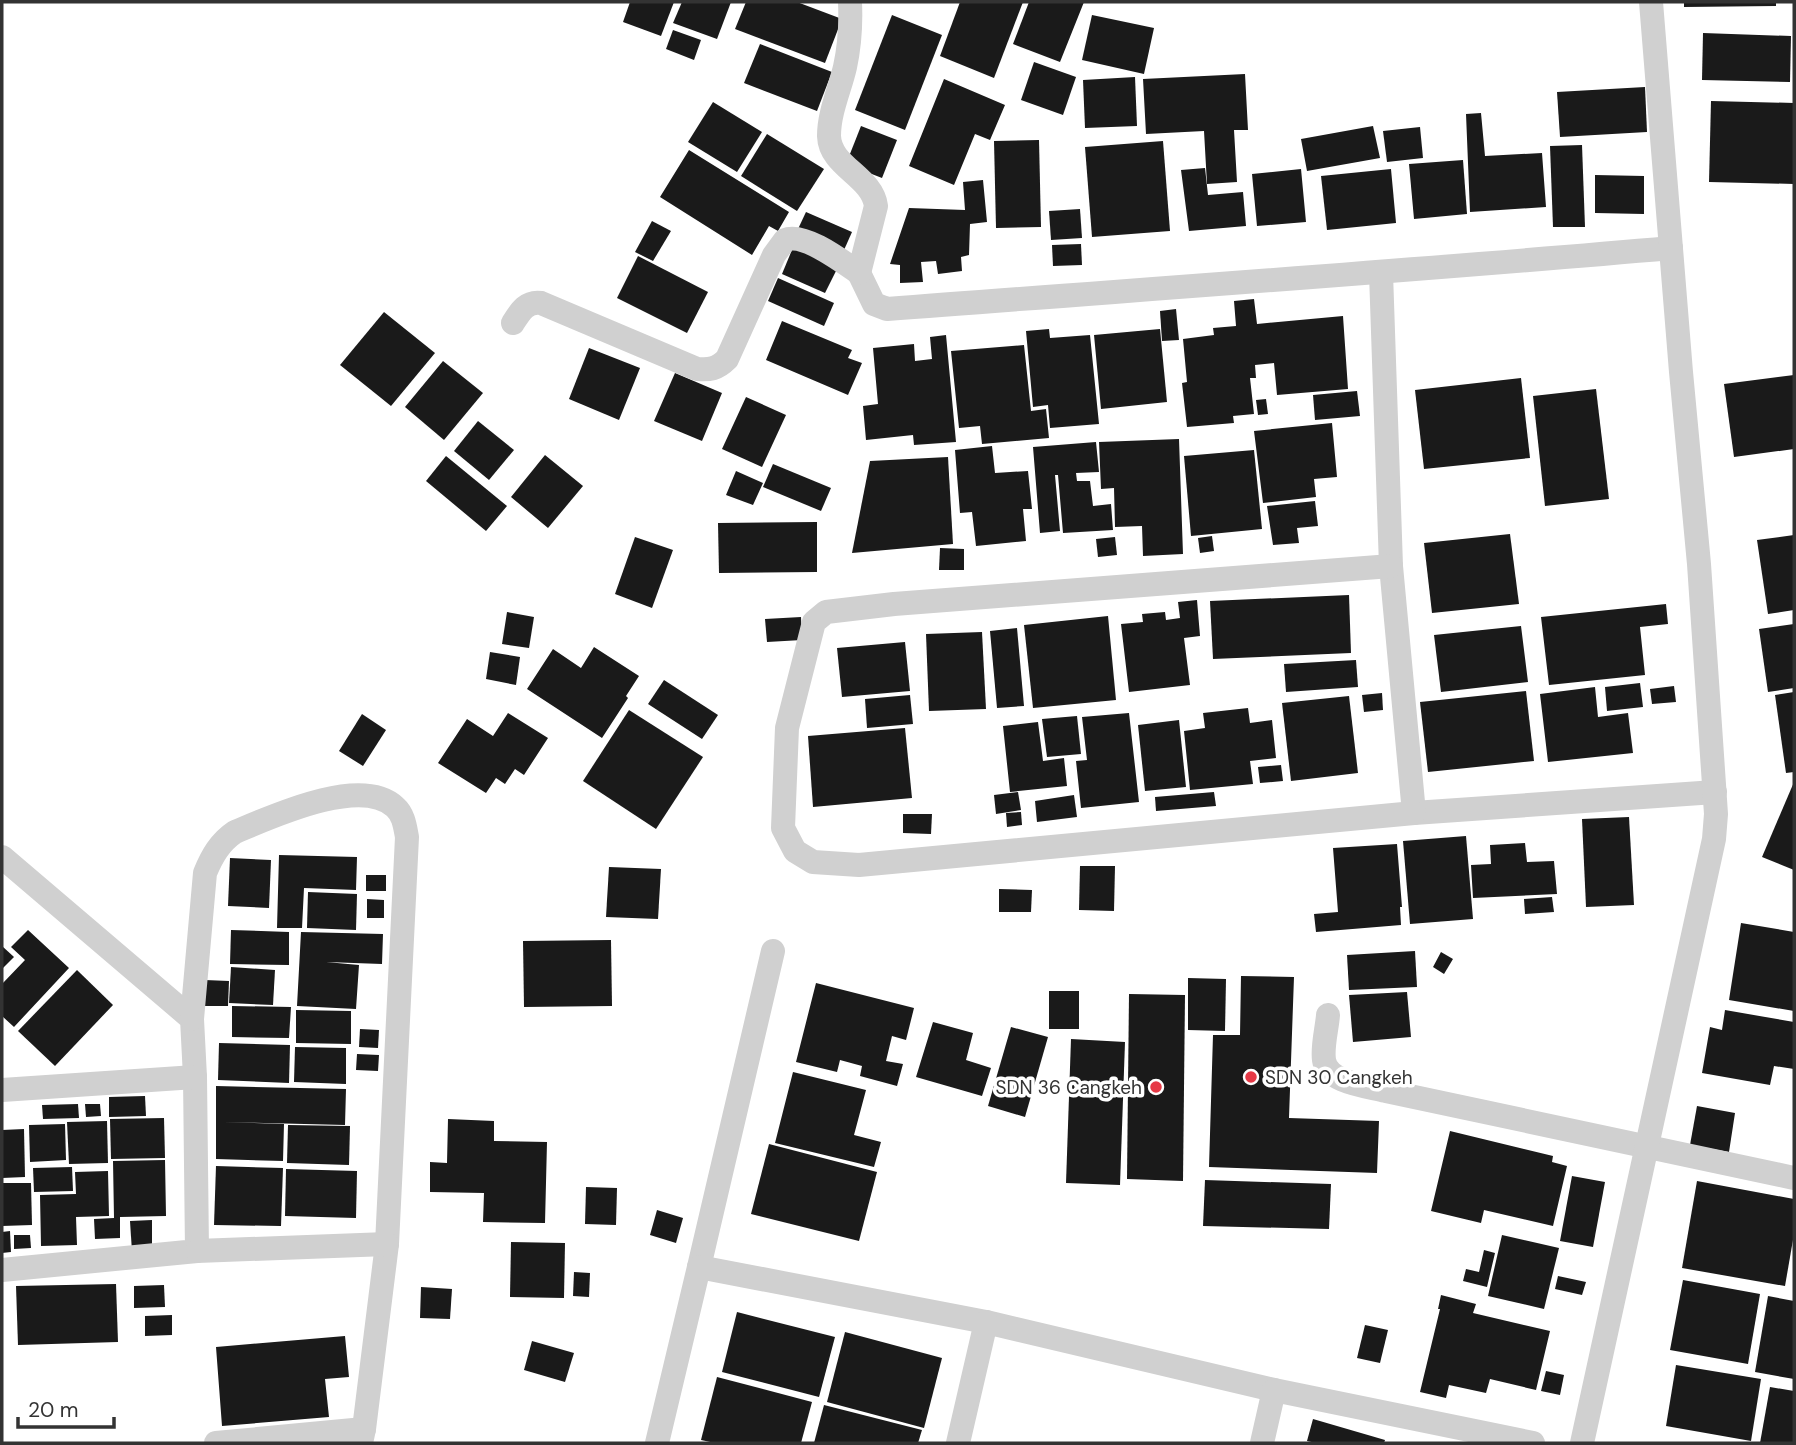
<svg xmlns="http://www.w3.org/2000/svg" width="1796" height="1445" font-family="'DM Sans',sans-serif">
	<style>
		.building { fill: #1a1a1a }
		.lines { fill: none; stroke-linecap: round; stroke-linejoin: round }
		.street { stroke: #d0d0d0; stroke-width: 24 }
		.poi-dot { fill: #e63946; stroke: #fff; stroke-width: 2.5 }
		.labels { text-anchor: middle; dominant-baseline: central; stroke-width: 7; stroke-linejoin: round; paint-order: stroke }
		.poi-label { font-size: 19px; fill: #333; stroke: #fff; text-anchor: start }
	</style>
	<rect width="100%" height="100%" fill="#fff"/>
	<g class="building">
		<path d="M630,2H674L661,36L623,22Z"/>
		<path d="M682,2H731L717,39L673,23Z"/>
		<path d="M746,2H797L842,19L825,63L735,29Z"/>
		<path d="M960,2H1023L994,78L940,56Z"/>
		<path d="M1029,2H1084L1060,62L1013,44Z"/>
		<path d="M1684,2H1776V6L1684,7Z"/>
		<path d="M892,15L942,35L905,130L855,110Z"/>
		<path d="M1092,15L1154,28L1144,74L1082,60Z"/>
		<path d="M673,30L701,40L694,60L666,49Z"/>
		<path d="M1703,33L1791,36L1790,82L1702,80Z"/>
		<path d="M760,44L832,72L817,111L744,83Z"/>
		<path d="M1034,62L1076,77L1063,115L1021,100Z"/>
		<path d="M1245,74L1248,130H1234L1237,182L1207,184L1204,131L1146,134L1143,79Z"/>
		<path d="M1135,77L1137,126L1085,128L1083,80Z"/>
		<path d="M944,79L1005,105L990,140L975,134L954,185L909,166Z"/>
		<path d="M1645,87L1647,132L1560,137L1557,92Z"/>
		<path d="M1711,101L1794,103V184L1709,182Z"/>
		<path d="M713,102L762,132L737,172L688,142Z"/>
		<path d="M1481,113L1485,156L1542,153L1546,207L1470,212L1466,114Z"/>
		<path d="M861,126L897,140L882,178L846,164Z"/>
		<path d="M1373,126L1380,158L1307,171L1301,139Z"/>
		<path d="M1420,127L1423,158L1387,162L1383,131Z"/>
		<path d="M767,134L824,169L797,211L741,176Z"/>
		<path d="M1039,140L1041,227L996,228L994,141Z"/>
		<path d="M1163,141L1170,231L1092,237L1085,147Z"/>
		<path d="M1582,145L1585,227H1553L1550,146Z"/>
		<path d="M689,150L789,212L778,231L769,226L752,255L660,197Z"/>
		<path d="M1463,160L1467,214L1414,219L1409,164Z"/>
		<path d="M1205,168L1208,195L1243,192L1246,226L1189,231L1181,170Z"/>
		<path d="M1301,169L1306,222L1257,226L1252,174Z"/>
		<path d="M1391,169L1396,223L1327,230L1321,176Z"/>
		<path d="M1595,175L1644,176V214L1595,213Z"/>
		<path d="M983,180L987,222L970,224L969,255L961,257L962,271L938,274L936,261L921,262L923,282L900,283V265L890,264L909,208L965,210L963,182Z"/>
		<path d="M1080,209L1082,238L1051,240L1049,211Z"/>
		<path d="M806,212L852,232L844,250L798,229Z"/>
		<path d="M652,221L671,231L653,261L635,252Z"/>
		<path d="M1081,244L1082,265L1053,266L1052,245Z"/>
		<path d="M794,245L839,265L825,293L782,274Z"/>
		<path d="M638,256L708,292L687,333L617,298Z"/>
		<path d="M778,278L834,303L824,326L768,301Z"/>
		<path d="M1254,299L1257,324L1343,316L1348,389L1277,395L1274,363L1255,365L1256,378H1250L1254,414L1233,416L1234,423L1187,427L1182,383L1187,382L1183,339L1214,335L1213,328L1236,326L1234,301Z"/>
		<path d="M1176,309L1179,340L1162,341L1160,311Z"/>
		<path d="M384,312L435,353L391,406L340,365Z"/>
		<path d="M782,321L852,350L848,358L862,363L848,395L766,360Z"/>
		<path d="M1049,329L1050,338L1090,335L1099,424L1050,428L1048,405L1033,407L1026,331Z"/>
		<path d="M1160,329L1167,402L1101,409L1094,335Z"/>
		<path d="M946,335L956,442L914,445L913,435L866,440L863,406L878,404L873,348L914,344L915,361L932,359L930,337Z"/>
		<path d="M1024,345L1031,411L1046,409L1049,438L982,444L980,426L959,428L951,351Z"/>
		<path d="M589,348L640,368L619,420L569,399Z"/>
		<path d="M443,361L483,393L444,440L405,407Z"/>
		<path d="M675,373L722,393L702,441L654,421Z"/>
		<path d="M1794,375V449L1734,457L1724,384Z"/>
		<path d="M1521,378L1530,458L1424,469L1415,390Z"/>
		<path d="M1596,389L1609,499L1545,506L1533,396Z"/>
		<path d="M1357,391L1360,416L1315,420L1313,395Z"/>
		<path d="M746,397L786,415L762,467L722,449Z"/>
		<path d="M1266,399L1268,414L1258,415L1256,400Z"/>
		<path d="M478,421L514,450L489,480L454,451Z"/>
		<path d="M1332,423L1337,477L1314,479L1316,497L1263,503L1254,431Z"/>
		<path d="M1179,439L1183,554L1143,556L1142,526L1115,527L1114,488L1101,489L1099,442Z"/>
		<path d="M1096,442L1099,472L1076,473L1077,481H1090L1093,506L1111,504L1113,530L1063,533L1058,475H1055L1060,531L1040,533L1033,447Z"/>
		<path d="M992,446L995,473L1028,471L1032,509H1023L1026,541L976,546L972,512L960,513L955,450Z"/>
		<path d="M1254,450L1262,529L1191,536L1184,456Z"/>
		<path d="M545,455L583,486L548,528L511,497Z"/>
		<path d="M446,456L507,506L486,531L426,481Z"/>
		<path d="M948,457L953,544L852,553L870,461Z"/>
		<path d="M773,464L831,488L821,511L763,487Z"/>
		<path d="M736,471L763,483L753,505L726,495Z"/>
		<path d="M1315,501L1318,526L1297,528L1299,543L1273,545L1267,506Z"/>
		<path d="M817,522V572L719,573L718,523Z"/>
		<path d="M1510,534L1519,604L1432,613L1424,543Z"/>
		<path d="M1794,535V610L1768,614L1757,540Z"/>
		<path d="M1212,536L1214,551L1200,553L1198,538Z"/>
		<path d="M635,537L673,550L652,608L615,594Z"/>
		<path d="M1115,537L1117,555L1098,557L1096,539Z"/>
		<path d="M940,548L964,549V570H939Z"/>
		<path d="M1349,595L1351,653L1213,659L1210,601Z"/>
		<path d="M1197,600L1200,636L1184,638L1190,685L1129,692L1121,624L1143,622L1142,614L1165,612L1166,620L1180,618L1178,602Z"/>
		<path d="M1666,604L1668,624L1640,627L1645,675L1549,685L1541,617Z"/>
		<path d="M507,612L534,617L529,648L502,644Z"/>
		<path d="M1108,616L1116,700L1033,708L1024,625Z"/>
		<path d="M801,617L802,640L767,642L765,619Z"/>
		<path d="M1794,624V688L1768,692L1759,629Z"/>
		<path d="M1521,626L1528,682L1441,692L1434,635Z"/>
		<path d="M1017,628L1024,706L997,708L990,631Z"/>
		<path d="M982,632L986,709L929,711L926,634Z"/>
		<path d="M905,642L910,691L842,697L837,648Z"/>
		<path d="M594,647L639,676L626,696L628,698L602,738L527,689L553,649L581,668Z"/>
		<path d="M490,652L520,657L516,685L486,679Z"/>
		<path d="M1356,660L1358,687L1286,692L1284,664Z"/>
		<path d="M664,680L718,715L702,739L648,704Z"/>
		<path d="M1640,683L1643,707L1607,711L1605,687Z"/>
		<path d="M1674,686L1676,702L1652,704L1650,689Z"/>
		<path d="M1595,687L1598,717L1628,713L1633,753L1548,762L1540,694Z"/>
		<path d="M1526,691L1534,761L1428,772L1420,702Z"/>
		<path d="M1794,692V772L1786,773L1775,695Z"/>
		<path d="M1382,693L1383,710L1364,712L1362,695Z"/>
		<path d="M910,695L913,724L867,728L865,699Z"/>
		<path d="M1349,696L1358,773L1291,781L1282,703Z"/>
		<path d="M1248,708L1250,723L1272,720L1276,758L1250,761L1253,784L1190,790L1184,731L1205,728L1203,713Z"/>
		<path d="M629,710L703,757L656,829L583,781Z"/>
		<path d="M508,713L548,738L524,775L515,769L505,784L496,778L486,793L438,763L467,719L493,736Z"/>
		<path d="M1129,713L1139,802L1081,808L1076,761L1087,760L1082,717Z"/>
		<path d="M362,714L386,730L363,766L339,751Z"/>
		<path d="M1077,716L1081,754L1047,757L1042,719Z"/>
		<path d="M1179,720L1186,787L1145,791L1138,725Z"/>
		<path d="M1038,722L1043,761L1064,758L1067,786L1010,792L1003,726Z"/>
		<path d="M905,728L912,798L813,807L808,736Z"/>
		<path d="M1281,765L1283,781L1260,783L1258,767Z"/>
		<path d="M1794,782V870L1762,857Z"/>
		<path d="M1018,792L1021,810L996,814L994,795Z"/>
		<path d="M1214,792L1216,806L1156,811L1155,797Z"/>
		<path d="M1074,795L1077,817L1037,822L1035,801Z"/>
		<path d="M1021,812L1022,825L1007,827L1006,813Z"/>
		<path d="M903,814H932L931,834L903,833Z"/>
		<path d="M1629,817L1634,905L1586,907L1582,819Z"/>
		<path d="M1466,836L1473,919L1410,924L1403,841Z"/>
		<path d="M1525,843L1527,862L1554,861L1557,894L1473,898L1471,865L1491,864L1490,845Z"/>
		<path d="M1397,844L1402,907H1400L1401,925L1316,932L1314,914L1338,912L1333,848Z"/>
		<path d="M279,855L357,857L356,890L304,888L302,928H277Z"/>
		<path d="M230,858L271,860L269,908L228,906Z"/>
		<path d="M1080,866H1115L1114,911L1079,910Z"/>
		<path d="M609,867L661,869L658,919L606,917Z"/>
		<rect x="366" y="875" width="20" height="16"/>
		<path d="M999,889L1032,890L1031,912H999Z"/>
		<path d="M308,892L357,894L356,930L307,928Z"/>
		<path d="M1552,897L1554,912L1525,914L1524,899Z"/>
		<path d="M367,899L384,900V918H367Z"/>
		<path d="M1741,923L1794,932V1011L1729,1000Z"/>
		<path d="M28,930L69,968L14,1027L2,1016V984L25,960L11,947Z"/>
		<path d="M231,930L289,932V965L230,964Z"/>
		<path d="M301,932L383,934L382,964L326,962L359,965L356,1009L297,1006Z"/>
		<path d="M611,940L612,1006L524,1007L523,941Z"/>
		<path d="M2,946L14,957L2,969Z"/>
		<path d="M1415,951L1417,987L1349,990L1347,955Z"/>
		<path d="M1441,952L1453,959L1444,974L1433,967Z"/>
		<path d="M231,967L275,970L273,1005L229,1003Z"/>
		<path d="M77,970L113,1005L55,1066L18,1031Z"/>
		<path d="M1241,976L1294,977L1289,1118L1379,1121L1377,1173L1209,1167L1213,1035H1240Z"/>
		<path d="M1188,978L1226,979L1225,1031L1188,1030Z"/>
		<path d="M205,980L229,981L228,1006H204Z"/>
		<path d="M816,983L914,1008L906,1040L892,1036L886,1061L903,1064L897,1086L860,1076L862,1066L840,1060L837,1072L796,1062Z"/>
		<rect x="1049" y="991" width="30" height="38"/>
		<path d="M1407,992L1411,1037L1353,1042L1349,995Z"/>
		<path d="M1129,994L1185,995L1183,1181L1127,1179Z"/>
		<path d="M232,1006L291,1007L289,1038L232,1037Z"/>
		<path d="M296,1010L351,1011V1044L296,1043Z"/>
		<path d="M1725,1010L1794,1022V1069L1774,1066L1770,1085L1702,1073L1710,1027L1722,1030Z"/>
		<path d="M933,1022L973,1033L966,1060L991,1068L982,1096L916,1077Z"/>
		<path d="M1011,1027L1048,1037L1025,1117L988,1106Z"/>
		<path d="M360,1029L379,1030L378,1048L359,1047Z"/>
		<path d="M1071,1039L1125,1042L1120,1185L1066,1183Z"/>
		<path d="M219,1043L290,1045L289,1083L218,1080Z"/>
		<path d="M295,1047L346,1048V1084L294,1082Z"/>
		<path d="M357,1054L379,1055L378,1071L356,1070Z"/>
		<path d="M793,1072L866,1090L854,1135L881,1142L874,1167L775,1143Z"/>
		<path d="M216,1086L346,1089L345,1125L221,1122L284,1124L283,1161L216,1159Z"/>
		<path d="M145,1096L146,1116L109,1117V1097Z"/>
		<path d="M78,1104L79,1118L43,1119L42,1105Z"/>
		<path d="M85,1104H100L101,1116L86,1117Z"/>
		<path d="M1697,1106L1735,1113L1729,1152L1690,1145Z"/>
		<path d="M164,1118L165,1158L111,1159L110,1119Z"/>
		<path d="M448,1119L494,1121V1141L547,1142L545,1223L483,1222L484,1193L430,1192V1162L447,1163Z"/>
		<path d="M107,1121L108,1163L69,1164L67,1122Z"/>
		<path d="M65,1124L66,1160L30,1162L29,1125Z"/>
		<path d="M288,1125L350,1126L349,1165L287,1163Z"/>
		<path d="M24,1129L25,1177L2,1178V1130Z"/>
		<path d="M1450,1131L1553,1156L1552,1162L1567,1166L1553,1226L1484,1210L1481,1223L1431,1211Z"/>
		<path d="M769,1144L877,1172L859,1241L751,1214Z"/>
		<path d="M165,1160L166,1216L120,1217V1238L95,1239L94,1219L114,1218L113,1161Z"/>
		<path d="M216,1166L283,1168L281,1226L214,1225Z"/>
		<path d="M72,1167L73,1191L34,1192L33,1168Z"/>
		<path d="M286,1169L357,1171L356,1218L285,1216Z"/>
		<path d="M108,1171L109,1216L76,1217L77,1245L41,1246L40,1195L76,1194L75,1172Z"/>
		<path d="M1572,1176L1605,1182L1593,1247L1560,1241Z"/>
		<path d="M1205,1180L1331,1184L1329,1229L1203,1226Z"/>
		<path d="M1697,1181L1794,1199V1234L1785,1286L1682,1268Z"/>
		<path d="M2,1183H31L32,1225L2,1226Z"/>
		<path d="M586,1187L617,1188L616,1225L585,1224Z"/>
		<path d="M657,1210L683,1218L676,1243L650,1235Z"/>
		<path d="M152,1220V1251L132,1252L130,1221Z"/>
		<path d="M10,1231L11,1252L2,1253V1232Z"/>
		<path d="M14,1235H30L31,1248L14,1249Z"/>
		<path d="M1502,1235L1559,1248L1544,1309L1488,1296Z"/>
		<path d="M511,1242L565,1243L564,1298L510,1297Z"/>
		<path d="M1484,1250L1495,1253L1487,1287L1463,1281L1466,1269L1479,1272Z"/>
		<path d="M574,1272L590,1273L589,1297L573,1296Z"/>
		<path d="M1558,1276L1586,1282L1582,1295L1555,1289Z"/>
		<path d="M1683,1280L1760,1294L1748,1364L1670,1350Z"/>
		<path d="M116,1284L118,1342L18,1345L16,1286Z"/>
		<path d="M164,1285L165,1307L134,1308V1286Z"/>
		<path d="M421,1287L452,1289L450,1319L420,1318Z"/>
		<path d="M1441,1295L1476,1304L1473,1313L1550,1331L1536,1390L1490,1379L1486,1393L1449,1385L1446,1398L1420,1392L1440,1309H1438Z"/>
		<path d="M1768,1296L1794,1301V1379L1755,1372Z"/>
		<path d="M737,1312L835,1337L819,1397L722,1372Z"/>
		<path d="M172,1315V1335L145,1336V1316Z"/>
		<path d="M1365,1325L1388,1330L1380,1363L1357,1358Z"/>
		<path d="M845,1332L942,1358L924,1428L827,1402Z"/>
		<path d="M345,1336L349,1377L325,1379L329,1417L222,1426L216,1347Z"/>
		<path d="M532,1341L574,1353L565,1382L524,1370Z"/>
		<path d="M1676,1365L1761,1379L1751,1441L1666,1426Z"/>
		<path d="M1546,1371L1564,1375L1560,1395L1541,1391Z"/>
		<path d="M717,1377L812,1402L801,1443H715L701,1440Z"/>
		<path d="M1770,1387L1794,1391V1443H1760Z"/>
		<path d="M824,1405L922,1430L918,1443H814Z"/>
		<path d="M1313,1419L1385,1440L1384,1443H1316L1307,1441Z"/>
	</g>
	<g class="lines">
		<g class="street">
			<path d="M859,273L874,304L887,309C1148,289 1410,271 1671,248"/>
			<path d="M1381,273L1391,566L1414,813L1715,792"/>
			<path d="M513,323C520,312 526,301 541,303L697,369C710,370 717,369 727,359L774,255L785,240C804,232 843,262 859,273L876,206C872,176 830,167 829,136C829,112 840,89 845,67C850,44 851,24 850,2"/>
			<path d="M1391,566L894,604L826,612L814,622L787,728L783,828L795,851L813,862L859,865L1414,813"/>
			<path d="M2,857L192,1019L195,1077L197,1251L2,1270"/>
			<path d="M1328,1015C1327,1029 1322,1046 1324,1060C1327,1083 1368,1086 1386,1091L1794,1178"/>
			<path d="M192,1019L205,873C212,856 220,842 235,832C271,817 361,775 395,807C404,815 405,827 407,837L387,1244L364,1429"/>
			<path d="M2,1090L195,1077"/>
			<path d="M197,1251L387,1244"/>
			<path d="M699,1267L773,951"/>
			<path d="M216,1443L364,1429L361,1443"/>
			<path d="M657,1443L699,1267L986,1322L1274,1390"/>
			<path d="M958,1443L986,1322"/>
			<path d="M1262,1443L1274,1390L1533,1443"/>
			<path d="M1582,1443L1714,839L1716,814L1699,564L1681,372L1651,2"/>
		</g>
	</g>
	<g class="poi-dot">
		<circle cx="1251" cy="1077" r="7"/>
		<circle cx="1156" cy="1087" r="7"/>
	</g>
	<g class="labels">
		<g class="poi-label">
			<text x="1265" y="1077">SDN 30 Cangkeh</text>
			<text x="1142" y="1087" text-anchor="end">SDN 36 Cangkeh</text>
		</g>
	</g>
	<rect width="1796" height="1445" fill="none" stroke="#333333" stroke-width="7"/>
	<path d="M18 1417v10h96v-10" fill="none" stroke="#333333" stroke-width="3.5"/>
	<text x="28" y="1417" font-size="21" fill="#333333" stroke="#ffffff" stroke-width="5" paint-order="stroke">20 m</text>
</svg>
